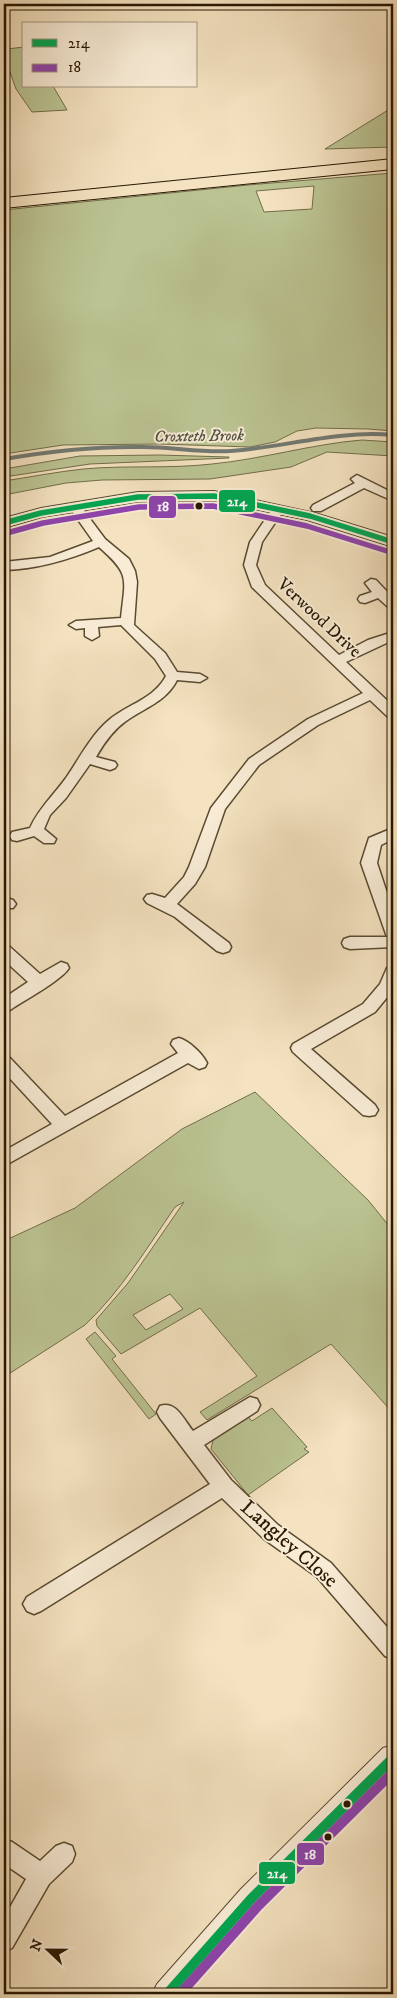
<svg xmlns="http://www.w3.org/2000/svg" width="397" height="1998" font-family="'IM FELL DW Pica',serif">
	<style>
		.green { fill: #bbc392; stroke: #716d49; fill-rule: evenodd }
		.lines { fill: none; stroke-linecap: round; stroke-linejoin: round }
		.stream { stroke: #717972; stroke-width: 4 }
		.minor-casing { stroke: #5a4a30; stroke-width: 3 }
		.tertiary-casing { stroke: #5a4a30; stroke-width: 2 }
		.motorway-casing { stroke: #271700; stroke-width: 2 }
		.minor { fill: #f8ecd6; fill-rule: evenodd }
		.tertiary { fill: #f8ecd6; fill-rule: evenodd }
		.motorway { fill: #f4e2c0; fill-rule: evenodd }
		.bus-1-far1-casing { stroke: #f8ecd6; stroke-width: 9 }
		.bus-1-casing { stroke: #f8ecd6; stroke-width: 14 }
		.bus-2-far1-casing { stroke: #f8ecd6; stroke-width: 9 }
		.bus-2-casing { stroke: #f8ecd6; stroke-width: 14 }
		.bus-1-far1 { stroke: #00a651; stroke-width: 5.5 }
		.bus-1 { stroke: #00a651; stroke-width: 10 }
		.bus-2-far1 { stroke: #8e44ad; stroke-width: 5.5 }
		.bus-2 { stroke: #8e44ad; stroke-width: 10 }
		.bus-dot { fill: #271700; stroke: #f8ecd6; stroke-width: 2 }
		.labels { text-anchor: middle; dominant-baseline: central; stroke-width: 4; stroke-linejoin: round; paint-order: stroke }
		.far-water-label { font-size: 16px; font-style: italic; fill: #525042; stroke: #f8ecd6 }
		.street-label { font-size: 18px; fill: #271700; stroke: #f8ecd6 }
		.near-street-label { font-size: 21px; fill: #271700; stroke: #f8ecd6 }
		.line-badge { stroke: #f8ecd6; stroke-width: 2 }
		.badge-label { font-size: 14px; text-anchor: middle; font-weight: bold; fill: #fff }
	</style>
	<rect width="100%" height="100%" fill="#f4e2c0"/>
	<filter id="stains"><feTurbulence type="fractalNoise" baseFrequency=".004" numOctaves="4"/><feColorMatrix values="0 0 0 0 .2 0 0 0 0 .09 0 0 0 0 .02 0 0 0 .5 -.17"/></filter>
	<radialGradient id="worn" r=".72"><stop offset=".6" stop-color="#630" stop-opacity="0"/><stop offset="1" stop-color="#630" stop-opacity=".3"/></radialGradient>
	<g class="green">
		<path d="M24,47V86H53L67,110L32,112L16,89L10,72C4,68 4,59 4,52L7,49Z"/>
		<path d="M393,107V147L325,149Z"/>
		<path d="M393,173V431L368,429L316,428L297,431L275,442L250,447L160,444L63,445L4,454V210L248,185ZM314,186L312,209L264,212L256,191Z"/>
		<path d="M362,440L393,442V456L327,452L291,467L210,479L102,480L66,483L4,495V481C30,477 56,472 83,469C126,465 169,469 212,464C263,459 312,444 362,440Z"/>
		<path d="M159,455L229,457V458L90,464L4,477V469L80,456Z"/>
		<path d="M255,1092L368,1200L393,1231V1413L331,1344L207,1420L200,1412L257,1376L200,1308L121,1354L97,1326L96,1320L128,1283L184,1202L175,1207C147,1248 121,1291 85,1325L4,1377V1241L75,1208L182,1129ZM170,1294L183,1309L146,1330L133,1315Z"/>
		<path d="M95,1332L116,1356L112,1359L156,1414L149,1419L86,1339Z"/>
		<path d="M272,1408L307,1447L304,1449L309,1452L248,1495L211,1449L214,1436L246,1415L252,1421Z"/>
	</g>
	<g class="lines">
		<path class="stream" d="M4,459C50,451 97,446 144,447C173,447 202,453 231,451C286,447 338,430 393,435"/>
		<g class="minor-casing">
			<g id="minor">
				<path d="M357,475L393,493V501L364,488L321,511H313L311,508L313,505L355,483L351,479Z"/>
				<path d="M75,503L79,504L105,539L129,559L135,571L137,582L134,625L165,653L177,672L200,674L207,678L200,682L177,680C166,702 144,708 126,721C113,730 104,743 96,757L115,762L117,765L115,768L110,770L90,764L66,798L50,815L44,829L56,839L54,843H44L34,836L17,841L12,840L10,836L12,832L30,828C39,808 53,796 66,778C79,759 91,735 109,720C128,704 154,699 166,676L155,659L121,625L98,627L99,636L92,640L85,636V628L76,629L69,625L76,621L121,618C125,578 131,575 99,547C68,560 38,569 4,570V562L50,557L93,541L69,507Z"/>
				<path d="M277,507L283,511L262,542L256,565L265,585L339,655L368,640L393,632V640L346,662L393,706V718L388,717L370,700L318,725L259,765L225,809L205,867L195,884L177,904L229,943L231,947L229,951L223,953L217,951L175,917L147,903L144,899L147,895L152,894L165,898L184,877L189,867L211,808L249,759L308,719L363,693L252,587L244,565L250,542L273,508Z"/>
				<path d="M371,579L376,580L393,598V608L388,607L378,598L365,603L360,602L358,599L360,596L372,592L365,583Z"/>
				<path d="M393,828V839L381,845L377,863L393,911V947L350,949L344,947L342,943L344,939L350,937H387L361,863L369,838Z"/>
				<path d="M4,897L13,900L16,904L13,908H4Z"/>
				<path d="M4,945L10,947L40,974L61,962L67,964L69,968C62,980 23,1001 10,1010L4,1012V998L28,982L4,960Z"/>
				<path d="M393,966V990L375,1012L311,1049L375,1105L378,1110L375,1115L369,1116L363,1115L293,1052L291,1048L293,1044L363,1004L380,984L387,968Z"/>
				<path d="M179,1038C189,1041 202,1053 207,1063L205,1067L199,1069L188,1063L4,1166V1151L52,1124L4,1072V1056L10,1058L65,1116L178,1053L171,1044L173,1040Z"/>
				<path d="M250,1397L257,1399L260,1405L257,1411L204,1445L231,1480L278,1525L331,1563L393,1634V1659L385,1656L317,1577L264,1539L222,1498L41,1611L34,1614L27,1611L23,1604L27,1597L210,1484L160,1418L157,1412L160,1406C176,1400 184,1420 193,1431Z"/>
				<path d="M4,1839L12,1842L40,1861L56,1846L64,1843L72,1846L75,1854L72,1862L49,1884L12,1948L4,1952V1918L26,1879L4,1864Z"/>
			</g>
		</g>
		<g class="tertiary-casing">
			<g id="tertiary">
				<path d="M214,491L315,513L393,537V547L307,520L214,501L138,502L42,517L4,528V518L41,508L138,492Z"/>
				<path d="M393,1745V1777L261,1909L186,1994H152L157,1984L241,1889L383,1748Z"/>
			</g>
		</g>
		<g class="motorway-casing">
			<path id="motorway" d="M393,159V169L4,208V198Z"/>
		</g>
		<use href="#minor" class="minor"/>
		<use href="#tertiary" class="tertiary"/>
		<use href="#motorway" class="motorway"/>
		<g class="bus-1-far1-casing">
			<path id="bus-1-far1" d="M4,523L41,513L138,497L214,496L310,516L393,542"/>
		</g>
		<g class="bus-1-casing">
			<path id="bus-1" d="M167,1994L251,1899L393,1758"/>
		</g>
		<g class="bus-2-far1-casing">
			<path id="bus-2-far1" d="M7,533L43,523L139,507L213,506L307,526L390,552"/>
		</g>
		<g class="bus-2-casing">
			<path id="bus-2" d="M180,1994L258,1906L393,1772"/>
		</g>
		<use href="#bus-1-far1" class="bus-1-far1"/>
		<use href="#bus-1" class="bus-1"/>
		<use href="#bus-2-far1" class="bus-2-far1"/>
		<use href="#bus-2" class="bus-2"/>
	</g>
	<g class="bus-dot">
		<circle cx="199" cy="506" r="4.5"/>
		<circle cx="347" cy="1804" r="4.5"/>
		<circle cx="328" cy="1837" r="4.5"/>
	</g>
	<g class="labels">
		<g class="far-water-label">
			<text transform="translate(199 436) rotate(-1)">Croxteth Brook</text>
		</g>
		<g class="street-label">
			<text transform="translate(319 618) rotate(43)">Verwood Drive</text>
		</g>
		<g class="near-street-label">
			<text transform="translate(289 1544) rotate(41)">Langley Close</text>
		</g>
	</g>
	<g class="line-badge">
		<rect x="218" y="489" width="38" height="24" rx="5" fill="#00a651"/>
		<rect x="148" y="495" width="29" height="24" rx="5" fill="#8e44ad"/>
		<rect x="296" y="1842" width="29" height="24" rx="5" fill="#8e44ad"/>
		<rect x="258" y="1861" width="38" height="24" rx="5" fill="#00a651"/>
	</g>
	<g class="badge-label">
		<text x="237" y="506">214</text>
		<text x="163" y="511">18</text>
		<text x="310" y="1859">18</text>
		<text x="277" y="1878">214</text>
	</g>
	<rect width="397" height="1998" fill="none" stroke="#f4e2c0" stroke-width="20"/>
	<rect x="5" y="5" width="387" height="1988" fill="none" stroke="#271700" stroke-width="2.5"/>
	<rect x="10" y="10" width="377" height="1978" fill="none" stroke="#271700"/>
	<rect x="22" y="22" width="175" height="65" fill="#f8ecd6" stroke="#a49780"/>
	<rect x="32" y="39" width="25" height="8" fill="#00a651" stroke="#a49780"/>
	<text x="68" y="48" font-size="15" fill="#271700">214</text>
	<rect x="32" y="64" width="25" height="8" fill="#8e44ad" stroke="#a49780"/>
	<text x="68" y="72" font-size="15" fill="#271700">18</text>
	<g transform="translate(48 1950) rotate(292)" stroke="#f8ecd6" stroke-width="4" paint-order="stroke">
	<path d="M0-4L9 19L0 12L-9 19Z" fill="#271700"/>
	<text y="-8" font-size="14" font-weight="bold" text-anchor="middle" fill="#271700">N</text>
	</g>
	<rect width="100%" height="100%" filter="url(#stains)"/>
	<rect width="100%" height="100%" fill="url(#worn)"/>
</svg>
